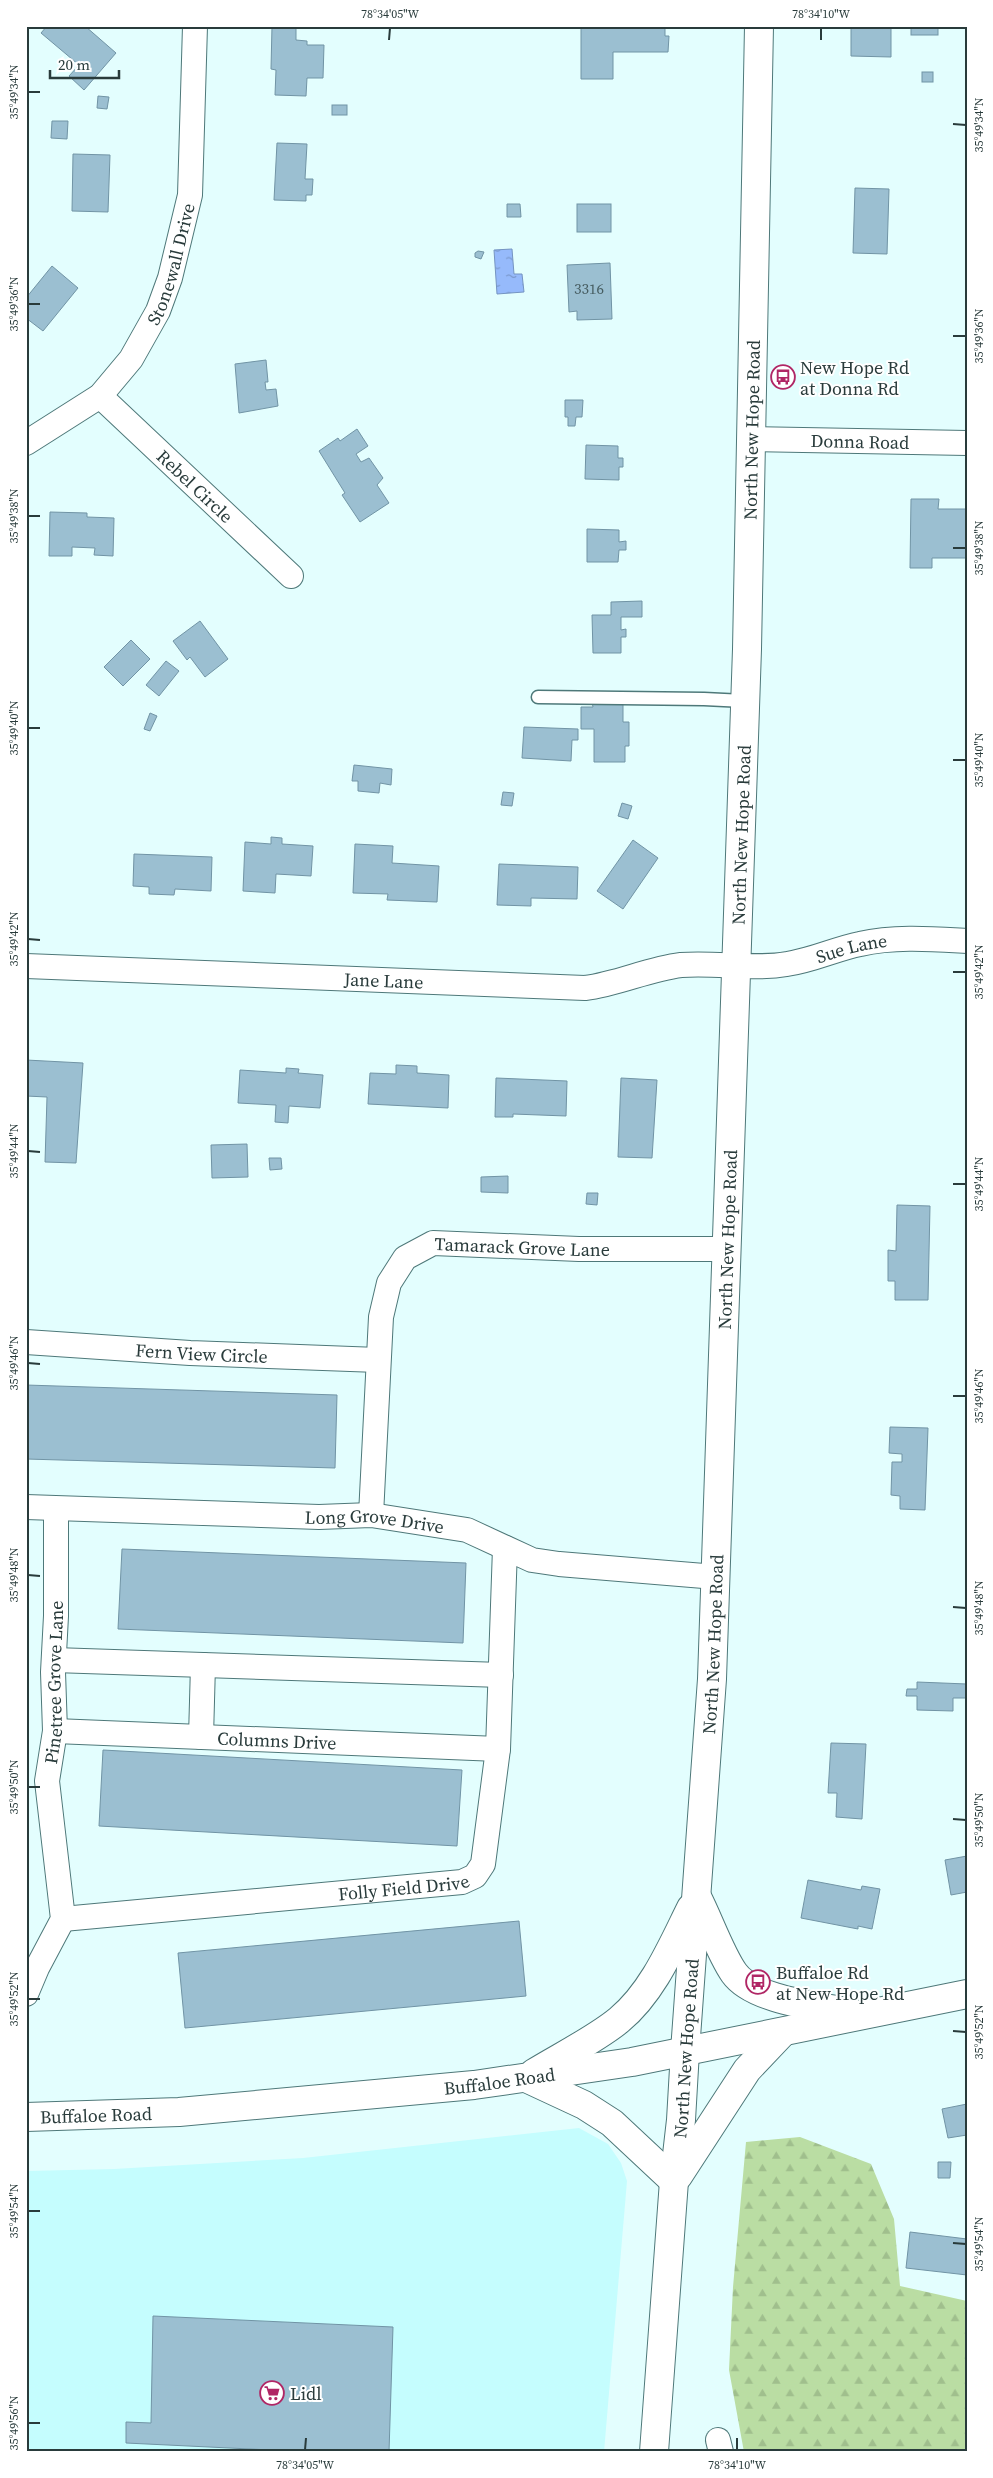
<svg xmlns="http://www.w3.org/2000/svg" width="993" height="2478" font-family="'Source Serif 4',serif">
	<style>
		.built { fill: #c5fdfe }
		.forest { fill: url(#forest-firs) }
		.water { fill: url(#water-ripples); stroke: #7594c1 }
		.building { fill: #9bbfd1; stroke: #7194a5 }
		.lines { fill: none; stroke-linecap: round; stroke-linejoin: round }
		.service-casing { stroke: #4e7879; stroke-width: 15 }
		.minor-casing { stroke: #4e7879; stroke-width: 26 }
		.primary-casing { stroke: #4e7879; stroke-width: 30 }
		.service { stroke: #fff; stroke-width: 12 }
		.minor { stroke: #fff; stroke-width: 24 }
		.primary { stroke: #fff; stroke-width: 28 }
		.ticks { fill: none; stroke: #293b3b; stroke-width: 2 }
		.labels { text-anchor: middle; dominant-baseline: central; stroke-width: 4; stroke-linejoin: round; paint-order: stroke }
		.number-label { font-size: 15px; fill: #465c60 }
		.street-label { font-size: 18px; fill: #293b3b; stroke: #fff }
		.poi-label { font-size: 18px; fill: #293b3b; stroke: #fff; text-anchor: start }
		.neatline { fill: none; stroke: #293b3b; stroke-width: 2 }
		.ticks-label { font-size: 12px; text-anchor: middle; fill: #293b3b }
	</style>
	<defs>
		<pattern id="forest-firs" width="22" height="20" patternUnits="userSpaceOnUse" patternTransform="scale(1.25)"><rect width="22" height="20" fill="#badda3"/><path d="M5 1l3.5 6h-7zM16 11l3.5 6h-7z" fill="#a0bf8d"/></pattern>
		<pattern id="water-ripples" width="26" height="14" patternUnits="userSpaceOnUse" patternTransform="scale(1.25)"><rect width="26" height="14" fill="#96bafb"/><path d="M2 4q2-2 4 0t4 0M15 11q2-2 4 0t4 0" fill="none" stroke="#7a98cc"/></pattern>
	</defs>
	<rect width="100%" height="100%" fill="#e3fefe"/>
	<path class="built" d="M579,2128L608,2144L621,2163L627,2181L604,2452H26V2171L114,2169L303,2158Z"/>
	<path class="forest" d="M800,2137L871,2164L894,2219L900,2286L967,2301V2452H744L729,2370L733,2287L746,2142Z"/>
	<path class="water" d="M512,249L514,274H522L524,292L497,294L494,250Z"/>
	<g class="building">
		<path d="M47,26H85L116,53L84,90L69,76L79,65L41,33Z"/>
		<path d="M272,26H296V40L307,41V45H324L323,78H307L306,96L275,95L276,70L271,69Z"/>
		<path d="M581,26H665V36H669L668,52H613V79H581Z"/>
		<path d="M851,26H902V28L891,27V57L851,56Z"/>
		<rect x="911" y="26" width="27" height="9"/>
		<rect x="922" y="72" width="11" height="10"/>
		<path d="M98,96L109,97L107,109L97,108Z"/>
		<rect x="332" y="105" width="15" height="10"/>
		<path d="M52,121H68L67,139L51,138Z"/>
		<path d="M277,143L307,144L305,179H313L312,195H306V201L274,200Z"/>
		<path d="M73,154L110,155L108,212L72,211Z"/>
		<path d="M855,188L889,189L887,254L853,253Z"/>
		<path d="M507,204H520L521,217H507Z"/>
		<rect x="577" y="204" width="34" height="28"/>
		<path d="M478,251L484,252L481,259L475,257V253Z"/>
		<path d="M610,263L612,319L577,320V311L569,312L567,265Z"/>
		<path d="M52,266L78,288L43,331L26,318V298Z"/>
		<path d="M266,360L268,382H265L266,390L276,389L278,406L239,413L235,364Z"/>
		<path d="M565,400H583L582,417H576L575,426H568V417H565Z"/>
		<path d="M357,429L368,446L356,454L361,462L369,458L383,478L377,485L389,503L360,522L342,495L345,493L319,451L338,438L340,441Z"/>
		<path d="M586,445L618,446V458H623V467H619V480L585,479Z"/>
		<path d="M911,499H939L938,509H967V558H932V568H910Z"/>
		<path d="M50,512L87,513V517L114,518L113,556L94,555L95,548L72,547V556H49Z"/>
		<path d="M587,529L619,530V542L626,541V550H619L618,562H587Z"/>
		<path d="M642,601V617H621V630L626,629V637H621V653H593L592,615H611V602Z"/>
		<path d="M200,621L228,659L205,677L190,657L187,660L173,641Z"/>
		<path d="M131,640L150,659L123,686L104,667Z"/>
		<path d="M166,661L179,671L159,696L146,685Z"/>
		<path d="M592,702H623V722H629V746H625V762H594V729H581V707H593Z"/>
		<path d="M150,713L157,716L150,731L144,729Z"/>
		<path d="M524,727L578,729V740H572L571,761L522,758Z"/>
		<path d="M354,765L392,769L391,785L380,783L379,793L358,791V781H352Z"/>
		<path d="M503,792L514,793L512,806L501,805Z"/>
		<path d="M622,803L632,806L628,819L618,816Z"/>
		<path d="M271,837L282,838V844L313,846L311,876L276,874L275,893L243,891L245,842L271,844Z"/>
		<path d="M633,840L658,858L623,909L597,891Z"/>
		<path d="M355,844L393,846L392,863L439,866L437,902L387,900L388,894L353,893Z"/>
		<path d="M134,854L212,857L211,891L175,889L174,895L149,894V887L133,886Z"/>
		<path d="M499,864L578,867L577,899L531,898V906L497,905Z"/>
		<path d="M26,1060L83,1063L76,1163L45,1162L47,1097L26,1096Z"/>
		<path d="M396,1065L417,1066V1073L449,1075L448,1108L368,1104L370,1073L396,1074Z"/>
		<path d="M286,1068L299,1069L298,1073L323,1075L320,1108L289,1106L288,1123L275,1122L276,1105L238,1103L240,1070L286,1073Z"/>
		<path d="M496,1078L567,1081L566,1116L513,1114V1117H495Z"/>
		<path d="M621,1078L657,1080L652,1158L618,1157Z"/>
		<path d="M247,1144L248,1177L212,1178L211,1145Z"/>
		<path d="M269,1158H281L282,1169L270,1170Z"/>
		<path d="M508,1176V1193L481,1192V1177Z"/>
		<path d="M587,1193H598L597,1205L586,1204Z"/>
		<path d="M897,1205L930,1206L928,1300H895V1281H888V1250L896,1251Z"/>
		<path d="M26,1385L337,1395L335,1468L26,1459Z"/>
		<path d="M890,1427L928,1428L925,1510L900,1509V1496L891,1495L892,1462H902V1454L889,1453Z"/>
		<path d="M122,1549L466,1563L463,1643L118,1629Z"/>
		<path d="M917,1682L967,1684V1698H953V1711L917,1710V1696H906L907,1689H917Z"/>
		<path d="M831,1743L866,1744L862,1819L836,1817L837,1793H828Z"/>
		<path d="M103,1750L462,1770L457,1846L99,1826Z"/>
		<path d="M967,1856V1892L951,1895L945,1860Z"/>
		<path d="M808,1880L861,1890L862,1886L880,1889L872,1929L858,1926V1929L801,1918Z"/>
		<path d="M519,1921L526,1996L185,2028L178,1953Z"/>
		<path d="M967,2104V2135L948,2138L942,2109Z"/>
		<path d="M938,2162H951L950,2178H938Z"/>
		<path d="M910,2232L967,2239V2275L906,2268Z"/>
		<path d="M153,2316L393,2327L389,2452H312L126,2443V2422L151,2423Z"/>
	</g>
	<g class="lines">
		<g class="service-casing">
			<path id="service" d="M538,697L704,699L744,701"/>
		</g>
		<g class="minor-casing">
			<g id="minor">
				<path id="s1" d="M100,396L291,576"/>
				<path id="s2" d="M752,439L967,443"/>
				<path id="s3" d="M26,443L100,396L131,359L158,311L170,278L190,195L195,26"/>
				<path id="s4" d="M26,966L585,988C618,984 648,969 681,965C716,962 752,970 787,964C814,960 835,949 860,944C895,936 932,939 967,941"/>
				<path id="s5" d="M26,1342L190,1353L378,1360"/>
				<path id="s6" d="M26,1507L319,1517L371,1515L467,1530L532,1560L559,1564L716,1577"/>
				<path id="s7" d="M371,1515L381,1317L389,1283L405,1258L433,1243L579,1249H727"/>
				<path d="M54,1660L501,1675"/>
				<path id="s8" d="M55,1731L498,1749"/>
				<path d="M201,1737L203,1665"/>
				<path id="s9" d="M63,1919L462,1882L475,1876L483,1864L498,1749L505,1548"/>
				<path id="s10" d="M26,1994L37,1968L63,1919L47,1781L55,1731L53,1672L56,1616V1509"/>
				<path d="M718,2440L721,2452"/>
			</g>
		</g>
		<g class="primary-casing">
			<g id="primary">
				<path d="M697,1897C708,1918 721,1955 734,1973C754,2001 820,2006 852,2013"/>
				<path d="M534,2073C560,2057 596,2039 619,2020C653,1992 672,1946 691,1908"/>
				<path d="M526,2078L584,2105L612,2123L674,2181"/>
				<path id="s11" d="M26,2117L179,2112L474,2085L632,2062L967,1994"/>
				<path d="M678,2176L747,2070L783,2032"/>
				<path id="s12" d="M654,2452L674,2181L681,2120L685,2051L712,1679L747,649L759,26"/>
			</g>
		</g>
		<use href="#service" class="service"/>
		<use href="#minor" class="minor"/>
		<use href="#primary" class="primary"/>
	</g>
	<path class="ticks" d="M389,40L390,28M821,40V28M28,92H40M953,124L966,125M28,304H40M953,336H966M28,516H40M953,548H966M28,728H40M953,760H966M28,939L40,940M953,972H966M28,1151L40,1152M953,1184H966M28,1363L40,1364M953,1396H966M28,1575L40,1576M953,1607L966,1608M28,1787H40M953,1819L966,1820M28,1999H40M953,2031L966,2032M28,2211H40M953,2243L966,2244M28,2423H40M305,2450L306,2438M737,2450V2438"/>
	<defs>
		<g id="bus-ring" transform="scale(1.25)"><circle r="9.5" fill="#fff" stroke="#b02665" stroke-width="1.5"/><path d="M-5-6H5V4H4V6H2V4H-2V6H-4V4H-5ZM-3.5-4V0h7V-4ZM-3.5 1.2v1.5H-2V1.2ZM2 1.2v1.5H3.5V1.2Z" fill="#b02665"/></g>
		<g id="supermarket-ring" transform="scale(1.25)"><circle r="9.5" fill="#fff" stroke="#b02665" stroke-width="1.5"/><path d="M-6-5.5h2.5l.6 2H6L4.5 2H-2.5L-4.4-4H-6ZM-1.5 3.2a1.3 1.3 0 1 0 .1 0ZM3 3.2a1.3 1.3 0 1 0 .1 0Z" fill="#b02665"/></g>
	</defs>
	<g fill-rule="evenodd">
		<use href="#bus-ring" x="783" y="377"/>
		<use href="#bus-ring" x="758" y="1982"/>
		<use href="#supermarket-ring" x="272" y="2393"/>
	</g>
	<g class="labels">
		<g class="number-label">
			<text x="589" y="288">3316</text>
		</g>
		<g class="street-label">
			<text stroke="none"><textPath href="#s3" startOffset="240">Stonewall Drive</textPath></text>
			<text stroke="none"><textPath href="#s12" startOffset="2025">North New Hope Road</textPath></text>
			<text stroke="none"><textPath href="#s2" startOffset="108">Donna Road</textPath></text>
			<text stroke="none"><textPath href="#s1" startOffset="131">Rebel Circle</textPath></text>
			<text stroke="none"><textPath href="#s12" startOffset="1620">North New Hope Road</textPath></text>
			<text stroke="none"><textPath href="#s4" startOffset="831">Sue Lane</textPath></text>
			<text stroke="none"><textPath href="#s4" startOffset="358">Jane Lane</textPath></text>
			<text stroke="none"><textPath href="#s12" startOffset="1215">North New Hope Road</textPath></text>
			<text stroke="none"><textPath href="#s7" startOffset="384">Tamarack Grove Lane</textPath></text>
			<text stroke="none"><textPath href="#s5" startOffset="176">Fern View Circle</textPath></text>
			<text stroke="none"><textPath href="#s6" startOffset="349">Long Grove Drive</textPath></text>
			<text stroke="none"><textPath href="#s12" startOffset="810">North New Hope Road</textPath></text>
			<text stroke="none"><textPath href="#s10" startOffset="322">Pinetree Grove Lane</textPath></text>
			<text stroke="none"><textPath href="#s8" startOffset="222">Columns Drive</textPath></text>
			<text stroke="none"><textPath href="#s9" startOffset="342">Folly Field Drive</textPath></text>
			<text stroke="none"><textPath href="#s12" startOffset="405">North New Hope Road</textPath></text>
			<text stroke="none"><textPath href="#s11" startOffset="475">Buffaloe Road</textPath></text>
			<text stroke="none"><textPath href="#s11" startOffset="70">Buffaloe Road</textPath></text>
		</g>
		<g class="poi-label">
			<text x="800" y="367">New Hope Rd<tspan x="800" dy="21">at Donna Rd</tspan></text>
			<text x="776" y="1972">Buffaloe Rd<tspan x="776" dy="21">at New Hope Rd</tspan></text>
			<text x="290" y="2393">Lidl</text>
		</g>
	</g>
	<rect width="993" height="2478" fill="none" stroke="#ffffff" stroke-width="55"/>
	<path d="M50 70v8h69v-8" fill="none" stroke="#293b3b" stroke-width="2.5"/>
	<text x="58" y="70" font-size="15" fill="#293b3b" stroke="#ffffff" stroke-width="4" paint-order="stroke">20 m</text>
	<rect x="28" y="28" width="938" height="2422" class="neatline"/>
	<g class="ticks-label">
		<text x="390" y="18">78°34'05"W</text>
		<text x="821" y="18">78°34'10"W</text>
		<text transform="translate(14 92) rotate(-90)" y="4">35°49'34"N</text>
		<text transform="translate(979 125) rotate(-90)" y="4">35°49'34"N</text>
		<text transform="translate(14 304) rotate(-90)" y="4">35°49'36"N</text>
		<text transform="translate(979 336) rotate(-90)" y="4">35°49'36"N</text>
		<text transform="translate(14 516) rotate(-90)" y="4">35°49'38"N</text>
		<text transform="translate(979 548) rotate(-90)" y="4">35°49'38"N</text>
		<text transform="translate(14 728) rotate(-90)" y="4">35°49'40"N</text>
		<text transform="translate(979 760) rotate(-90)" y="4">35°49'40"N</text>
		<text transform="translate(14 939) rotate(-90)" y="4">35°49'42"N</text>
		<text transform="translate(979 972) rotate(-90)" y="4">35°49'42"N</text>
		<text transform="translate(14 1151) rotate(-90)" y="4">35°49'44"N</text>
		<text transform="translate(979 1184) rotate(-90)" y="4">35°49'44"N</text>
		<text transform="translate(14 1363) rotate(-90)" y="4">35°49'46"N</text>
		<text transform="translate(979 1396) rotate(-90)" y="4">35°49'46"N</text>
		<text transform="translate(14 1575) rotate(-90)" y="4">35°49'48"N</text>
		<text transform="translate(979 1608) rotate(-90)" y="4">35°49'48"N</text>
		<text transform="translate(14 1787) rotate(-90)" y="4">35°49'50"N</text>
		<text transform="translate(979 1820) rotate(-90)" y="4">35°49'50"N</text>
		<text transform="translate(14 1999) rotate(-90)" y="4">35°49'52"N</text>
		<text transform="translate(979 2032) rotate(-90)" y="4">35°49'52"N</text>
		<text transform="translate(14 2211) rotate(-90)" y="4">35°49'54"N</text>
		<text transform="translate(979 2244) rotate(-90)" y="4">35°49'54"N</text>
		<text transform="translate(14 2423) rotate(-90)" y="4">35°49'56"N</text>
		<text x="305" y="2469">78°34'05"W</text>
		<text x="737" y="2469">78°34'10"W</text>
	</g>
</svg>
